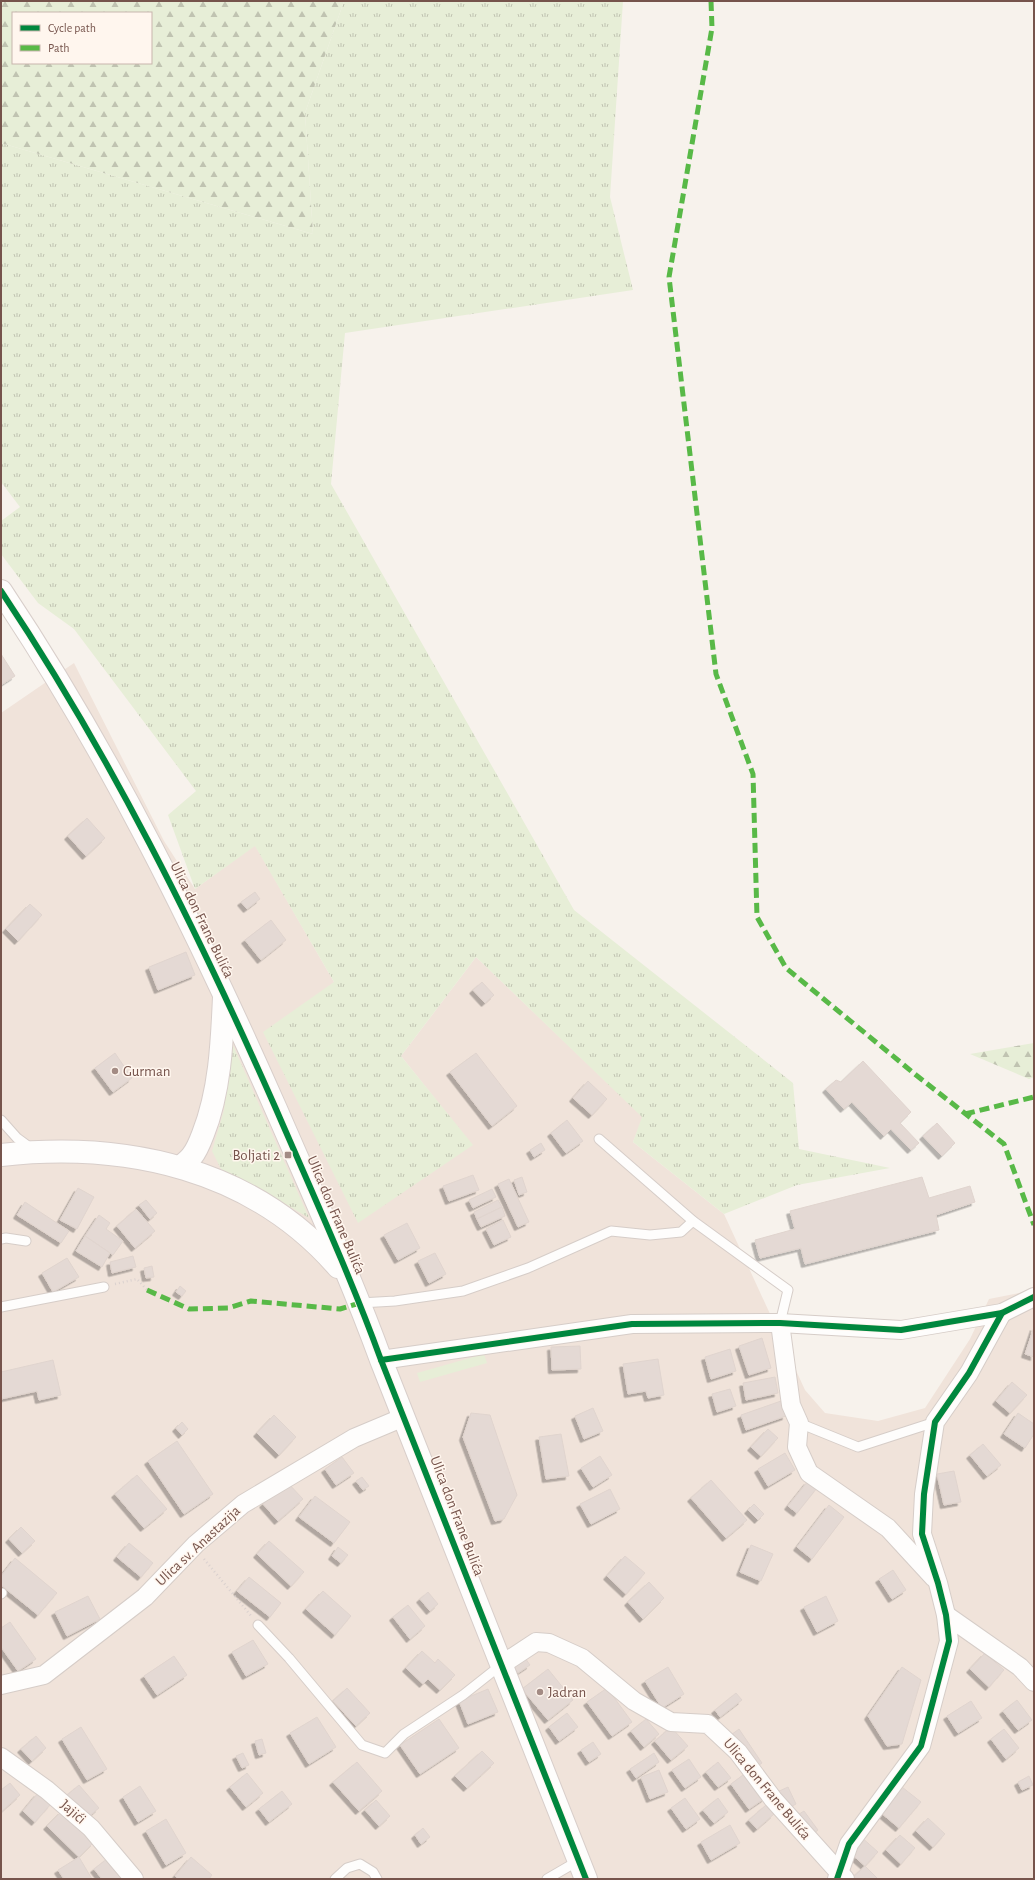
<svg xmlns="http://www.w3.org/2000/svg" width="1035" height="1880" font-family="'Alegreya Sans',sans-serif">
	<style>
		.residential { fill: #f0e3da }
		.grass { fill: url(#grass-tufts) }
		.forest { fill: url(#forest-firs); fill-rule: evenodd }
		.pitch { fill: #e7eed7 }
		.building { fill: #e4d9d4; stroke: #e0d4ce; filter: url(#shadow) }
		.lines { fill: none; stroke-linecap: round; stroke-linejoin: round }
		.lane-casing { stroke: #d6cdc8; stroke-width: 11 }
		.street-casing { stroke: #d6cdc8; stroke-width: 20 }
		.secondary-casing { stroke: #d8ceca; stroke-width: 24 }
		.path { stroke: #dad1cf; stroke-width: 2.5; stroke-dasharray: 1 3; stroke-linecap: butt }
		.lane { stroke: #fefdfc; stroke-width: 9 }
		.street { stroke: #fefdfc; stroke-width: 18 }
		.secondary { stroke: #fefdfc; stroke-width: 22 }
		.quiet { stroke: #58b947; stroke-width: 5; stroke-dasharray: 10 5; stroke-linecap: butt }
		.cycleway-casing { stroke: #fff6ee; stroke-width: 8 }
		.cycleway { stroke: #00873e; stroke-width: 6 }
		.poi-dot { fill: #a38b84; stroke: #fff6ee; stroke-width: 1.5 }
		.labels { text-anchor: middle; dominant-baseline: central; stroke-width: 3; stroke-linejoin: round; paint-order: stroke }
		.street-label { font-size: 15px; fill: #76544c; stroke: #fff6ee }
		.poi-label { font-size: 15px; fill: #76544c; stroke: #fff6ee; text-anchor: start }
	</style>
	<defs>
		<pattern id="grass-tufts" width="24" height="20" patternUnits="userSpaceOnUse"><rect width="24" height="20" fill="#e7eed7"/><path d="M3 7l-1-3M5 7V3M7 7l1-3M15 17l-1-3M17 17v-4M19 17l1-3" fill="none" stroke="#c0c3b1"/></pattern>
		<pattern id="forest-firs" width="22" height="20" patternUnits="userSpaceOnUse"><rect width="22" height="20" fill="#e7eed7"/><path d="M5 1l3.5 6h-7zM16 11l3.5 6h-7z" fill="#c0c3b1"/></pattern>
		<filter id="shadow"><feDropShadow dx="-3.5" dy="3.5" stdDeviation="0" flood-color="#0004"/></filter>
	</defs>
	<rect width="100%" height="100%" fill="#f7f2ec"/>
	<path class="residential" d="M74,663L164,841L195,889L255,845L334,982L472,1145L401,1056L476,957L643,1117L633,1142L724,1214L805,1390L825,1413L878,1421L925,1408L970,1339L989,1299L1034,1290V1879H1V713Z"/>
	<g class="grass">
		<path d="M344,1H623L610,197L633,290L345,333L331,484L574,910L793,1083L799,1149L890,1168L797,1185L724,1214L633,1142L642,1117L476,957L401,1056L473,1145L358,1223L263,1032L334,982L255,846L195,889L168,815L196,791L74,629L38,603L1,554V521L20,507L1,482V143L313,234L305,113Z"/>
		<path d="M232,1043L309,1218L248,1182L222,1171L212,1151L224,1110Z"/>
	</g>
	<g class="forest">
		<path d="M1,1H344L305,113L313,234L1,143ZM13,13H151V63H13Z"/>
		<path d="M1034,1043V1077L1029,1079L970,1054Z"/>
	</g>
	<path class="pitch" d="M484,1354L487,1363L420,1382L417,1373Z"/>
	<g class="building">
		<path d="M1,654L15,676L1,685Z"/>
		<path d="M87,818L105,838L86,856L68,836Z"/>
		<path d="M255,892L260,899L247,909L241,902Z"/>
		<path d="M30,904L42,915L18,941L6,929Z"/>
		<path d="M271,920L286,940L261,960L245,940Z"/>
		<path d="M186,952L195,975L158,990L149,967Z"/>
		<path d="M482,982L494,995L485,1003L473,990Z"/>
		<path d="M115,1053L132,1078L113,1092L95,1068Z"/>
		<path d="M476,1053L517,1106L492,1126L450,1072Z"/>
		<path d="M863,1061L911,1112L900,1123L919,1143L911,1150L891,1129L884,1136L852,1102L844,1109L826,1089L836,1080L841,1082Z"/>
		<path d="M588,1081L607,1099L592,1115L573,1098Z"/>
		<path d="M567,1120L583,1141L566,1153L551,1133Z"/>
		<path d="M937,1123L955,1143L942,1156L923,1136Z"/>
		<path d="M541,1143L545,1150L534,1157L530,1150Z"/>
		<path d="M473,1175L479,1190L449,1201L443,1186Z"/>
		<path d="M522,1177L527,1192L519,1195L514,1180Z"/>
		<path d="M922,1177L929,1198L970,1186L975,1202L936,1215L939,1230L805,1264L801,1248L760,1258L755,1240L795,1229L790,1211Z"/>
		<path d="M509,1179L529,1222L518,1227L498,1184Z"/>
		<path d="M78,1188L94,1197L77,1229L60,1220Z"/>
		<path d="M492,1189L496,1197L473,1208L469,1200Z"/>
		<path d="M146,1200L157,1213L150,1219L139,1205Z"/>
		<path d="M498,1200L502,1207L477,1219L474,1212Z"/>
		<path d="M25,1202L69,1231L61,1243L17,1215Z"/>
		<path d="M502,1207L505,1216L481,1227L477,1219Z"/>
		<path d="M136,1209L155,1231L135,1248L117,1226Z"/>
		<path d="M99,1215L110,1223L106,1229L123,1241L113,1255L85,1236Z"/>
		<path d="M503,1220L511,1237L494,1245L486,1229Z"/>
		<path d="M407,1223L420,1248L398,1260L384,1235Z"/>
		<path d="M85,1236L110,1253L102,1267L76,1251Z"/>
		<path d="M435,1253L446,1274L429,1283L418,1261Z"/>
		<path d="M133,1256L136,1267L112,1273L110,1262Z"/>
		<path d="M67,1258L79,1277L53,1292L42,1273Z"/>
		<path d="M152,1266L154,1277L146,1278L144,1268Z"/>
		<path d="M180,1286L186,1291L182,1296L176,1292Z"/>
		<path d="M1034,1327V1357L1025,1354Z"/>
		<path d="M762,1338L771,1368L749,1375L739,1346Z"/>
		<path d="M580,1346L581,1369L552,1370L551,1347Z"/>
		<path d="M730,1349L736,1371L711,1379L705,1357Z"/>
		<path d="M658,1359L664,1395L648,1398L646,1391L628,1394L623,1364Z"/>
		<path d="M53,1360L61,1395L39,1400L37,1391L1,1399V1372Z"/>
		<path d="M775,1377L778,1393L746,1400L743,1383Z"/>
		<path d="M1012,1382L1027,1395L1010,1413L996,1401Z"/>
		<path d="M730,1389L736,1406L717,1412L712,1394Z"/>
		<path d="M781,1401L786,1416L746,1430L741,1415Z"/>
		<path d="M593,1408L603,1431L584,1439L575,1416Z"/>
		<path d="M471,1413L490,1415L517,1495L504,1519L495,1521L463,1437Z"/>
		<path d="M1018,1413L1034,1424V1434L1025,1448L1004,1434Z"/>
		<path d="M274,1415L296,1437L279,1455L257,1433Z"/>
		<path d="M182,1422L188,1429L182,1435L176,1428Z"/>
		<path d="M768,1429L778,1438L761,1456L751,1447Z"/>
		<path d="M561,1434L569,1476L546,1479L539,1437Z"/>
		<path d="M177,1441L213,1494L184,1514L148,1461Z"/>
		<path d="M983,1444L1001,1465L987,1476L970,1455Z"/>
		<path d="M785,1453L795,1470L768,1486L758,1469Z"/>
		<path d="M600,1456L612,1475L593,1487L581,1468Z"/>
		<path d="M342,1457L354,1473L336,1485L325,1469Z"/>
		<path d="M954,1471L961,1502L944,1505L937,1474Z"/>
		<path d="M137,1475L167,1509L144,1528L115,1494Z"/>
		<path d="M362,1477L369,1486L363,1490L356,1481Z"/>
		<path d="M711,1480L747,1520L726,1538L691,1498Z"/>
		<path d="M808,1481L817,1488L797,1513L788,1506Z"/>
		<path d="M287,1482L303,1499L278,1521L263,1504Z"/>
		<path d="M610,1489L620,1509L591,1524L580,1504Z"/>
		<path d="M315,1496L350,1522L334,1543L299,1517Z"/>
		<path d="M754,1504L764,1514L758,1520L748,1510Z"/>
		<path d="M829,1505L844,1517L812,1559L797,1547Z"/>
		<path d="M21,1527L35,1541L22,1553L9,1539Z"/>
		<path d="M269,1541L304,1572L291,1586L257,1554Z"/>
		<path d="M129,1543L153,1563L141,1577L117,1557Z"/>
		<path d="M751,1545L773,1554L761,1581L740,1572Z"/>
		<path d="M338,1547L348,1555L341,1563L332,1556Z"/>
		<path d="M625,1556L645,1573L626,1594L607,1576Z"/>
		<path d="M15,1558L57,1593L38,1615L1,1585V1576Z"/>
		<path d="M893,1570L906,1590L892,1599L879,1579Z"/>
		<path d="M249,1577L281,1603L270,1617L237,1591Z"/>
		<path d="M649,1582L664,1598L643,1619L628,1602Z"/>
		<path d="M323,1591L351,1616L335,1635L306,1609Z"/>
		<path d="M428,1592L438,1604L430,1611L420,1599Z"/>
		<path d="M88,1596L100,1619L67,1636L55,1612Z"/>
		<path d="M826,1596L838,1621L817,1632L804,1607Z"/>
		<path d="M408,1605L425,1626L410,1639L393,1617Z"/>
		<path d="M10,1622L36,1659L18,1671L1,1647V1628Z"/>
		<path d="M253,1640L268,1664L246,1676L232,1652Z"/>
		<path d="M422,1651L435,1663L438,1659L455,1675L440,1690L428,1679L423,1684L406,1668Z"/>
		<path d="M985,1653L1004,1670L989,1687L970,1669Z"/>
		<path d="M523,1655L530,1665L518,1673L511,1663Z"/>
		<path d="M174,1656L187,1675L157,1695L144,1676Z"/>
		<path d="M668,1667L684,1694L662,1708L645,1681Z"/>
		<path d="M902,1667L921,1680L902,1744L887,1746L868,1716Z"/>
		<path d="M548,1669L573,1700L548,1720L522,1689Z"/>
		<path d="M347,1688L370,1713L356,1726L333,1701Z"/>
		<path d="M607,1688L632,1722L612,1736L587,1702Z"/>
		<path d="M488,1689L498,1712L468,1724L459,1701Z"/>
		<path d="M736,1693L742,1700L720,1717L715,1710Z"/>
		<path d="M1017,1700L1032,1720L1018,1730L1003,1711Z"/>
		<path d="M971,1701L982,1718L958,1733L947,1716Z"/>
		<path d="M567,1713L578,1727L559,1741L549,1727Z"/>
		<path d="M317,1717L336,1747L309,1764L290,1733Z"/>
		<path d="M439,1719L459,1748L420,1774L400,1745Z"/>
		<path d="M646,1719L659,1734L644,1747L631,1731Z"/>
		<path d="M81,1727L107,1769L87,1780L62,1739Z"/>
		<path d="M671,1727L688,1746L671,1760L655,1741Z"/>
		<path d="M739,1729L762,1763L754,1769L731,1735Z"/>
		<path d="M1004,1729L1019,1748L1006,1759L991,1739Z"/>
		<path d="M36,1736L46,1748L32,1761L21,1749Z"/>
		<path d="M262,1739L266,1753L259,1755L255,1741Z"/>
		<path d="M593,1742L601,1754L589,1762L581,1750Z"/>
		<path d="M482,1751L494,1763L467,1788L455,1776Z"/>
		<path d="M243,1753L249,1765L242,1768L236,1756Z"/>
		<path d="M654,1753L659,1762L636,1778L630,1769Z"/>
		<path d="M689,1759L701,1777L685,1788L672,1770Z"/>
		<path d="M357,1762L382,1791L359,1811L333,1782Z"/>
		<path d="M718,1762L731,1778L718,1787L706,1772Z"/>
		<path d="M659,1770L668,1792L650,1799L641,1777Z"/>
		<path d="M747,1772L765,1798L749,1809L731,1784Z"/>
		<path d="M247,1773L263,1793L246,1807L230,1787Z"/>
		<path d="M1029,1776L1033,1785L1022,1790L1018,1782Z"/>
		<path d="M10,1783L20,1795L1,1812V1790Z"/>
		<path d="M79,1785L99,1808L87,1818L67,1795Z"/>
		<path d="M140,1786L156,1811L138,1822L123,1797Z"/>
		<path d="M788,1787L796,1804L785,1810L777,1792Z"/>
		<path d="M902,1787L921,1802L899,1828L880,1812Z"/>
		<path d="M282,1791L292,1804L269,1822L259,1809Z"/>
		<path d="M38,1793L51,1804L35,1822L23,1811Z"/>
		<path d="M685,1798L700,1819L686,1829L671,1808Z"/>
		<path d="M718,1798L728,1812L714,1823L703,1810Z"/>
		<path d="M376,1800L390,1816L379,1826L365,1810Z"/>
		<path d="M766,1805L774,1814L757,1829L749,1820Z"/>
		<path d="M62,1811L94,1842L79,1857L47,1826Z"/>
		<path d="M804,1811L818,1830L811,1836L796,1816Z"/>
		<path d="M928,1818L945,1834L933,1847L916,1831Z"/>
		<path d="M166,1819L186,1853L166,1865L146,1831Z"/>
		<path d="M730,1825L740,1843L711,1860L701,1842Z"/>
		<path d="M423,1828L430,1837L421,1844L415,1835Z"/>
		<path d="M900,1835L915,1848L901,1864L886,1850Z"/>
		<path d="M860,1836L878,1852L865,1866L848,1851Z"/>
		<path d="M79,1857L92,1879H64L58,1870Z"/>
		<path d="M191,1857L212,1875L209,1879H178L175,1876Z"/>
		<path d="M108,1858L124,1879H102L94,1869Z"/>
		<path d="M865,1866L878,1879H851Z"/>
	</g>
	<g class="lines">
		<g class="lane-casing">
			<g id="lane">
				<path d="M1,1120L17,1138L32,1149"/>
				<path d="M599,1139L693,1221L788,1290L780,1323"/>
				<path d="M1,1239L6,1238L26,1241"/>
				<path d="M360,1303L395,1301L463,1291L528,1268L611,1231L650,1235L681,1232L693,1221"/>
				<path d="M1,1307L104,1287"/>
				<path d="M799,1423L858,1447L935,1422"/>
				<path d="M1,1594L2,1593"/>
				<path d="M258,1625L289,1658L362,1745L385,1753L404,1734L463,1695L501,1665"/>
				<path d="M335,1879L347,1868L360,1864L373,1872L377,1879"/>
				<path d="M547,1879L578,1861"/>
			</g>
		</g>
		<g class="street-casing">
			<g id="street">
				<path d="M780,1323L791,1405L799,1423L797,1447L809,1473L888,1528L934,1578"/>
				<path d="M381,1360L632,1324L780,1323L901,1330L1002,1313L1034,1297"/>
				<path d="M946,1615L1020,1667L1034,1682"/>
				<path d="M501,1665L536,1642L549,1643L582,1658L634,1701L671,1722L708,1724L738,1752L773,1799L845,1879"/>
				<path d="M1,1685L44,1675L145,1597L196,1544L243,1504L354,1438L404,1417"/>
				<path d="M1,1757L47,1790L91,1828L134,1879"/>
				<path d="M837,1879L849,1844L921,1746L949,1641L946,1615L938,1583L922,1534L924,1494L935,1422L969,1373L1002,1313"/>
			</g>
		</g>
		<g class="secondary-casing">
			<g id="secondary">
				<path d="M1,591C110,754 197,930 276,1109C312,1192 350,1275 381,1360L586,1879"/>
				<path d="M1,1155C127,1141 253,1169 338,1267"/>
				<path d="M180,1167C184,1164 189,1160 192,1156C197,1150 200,1142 203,1134C220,1091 222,1043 224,997"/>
			</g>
		</g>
		<g class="path">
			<path d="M115,1284L137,1279L147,1290"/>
			<path d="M204,1559L252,1617"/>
		</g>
		<use href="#lane" class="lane"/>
		<use href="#street" class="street"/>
		<use href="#secondary" class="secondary"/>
		<g class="quiet">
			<path d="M711,1L712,28L669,277L716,674L753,774L757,917L786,968L916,1075L1004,1144L1034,1225"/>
			<path d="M965,1114L1034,1097"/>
			<path d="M147,1290L189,1309L228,1308L251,1301L340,1309L360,1303"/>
		</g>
		<g class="cycleway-casing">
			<g id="cycleway">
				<path d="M1,591C110,754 197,930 276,1109C312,1192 350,1275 381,1360L586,1879"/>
				<path d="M381,1360L632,1324L780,1323L901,1330L1002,1313L1034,1297"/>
				<path d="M837,1879L849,1844L921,1746L949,1641L946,1615L938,1583L922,1534L924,1494L935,1422L969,1373L1002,1313"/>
			</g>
		</g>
		<use href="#cycleway" class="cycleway"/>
	</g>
	<g class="poi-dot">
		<circle cx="115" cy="1071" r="4"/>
		<rect x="284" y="1151" width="8" height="8" rx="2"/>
		<circle cx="540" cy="1692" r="4"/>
	</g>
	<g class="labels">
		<g class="street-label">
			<text transform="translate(202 920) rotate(64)">Ulica don Frane Bulića</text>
			<text transform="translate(336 1215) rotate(67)">Ulica don Frane Bulića</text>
			<text transform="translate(457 1516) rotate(69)">Ulica don Frane Bulića</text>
			<text transform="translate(198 1546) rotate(-43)">Ulica sv. Anastazija</text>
			<text transform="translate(767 1789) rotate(50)">Ulica don Frane Bulića</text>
			<text transform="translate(73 1812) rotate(41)">Jajići</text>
		</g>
		<g class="poi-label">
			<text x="123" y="1071">Gurman</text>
			<text x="280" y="1155" text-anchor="end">Boljati 2</text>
			<text x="548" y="1692">Jadran</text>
		</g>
	</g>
	<rect width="1035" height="1880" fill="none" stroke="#76544c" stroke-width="4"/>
	<rect x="12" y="12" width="140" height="52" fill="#fff6ee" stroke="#c8b5ad"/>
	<rect x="20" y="25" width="20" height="6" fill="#00873e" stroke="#c8b5ad"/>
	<text x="48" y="32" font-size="12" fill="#76544c">Cycle path</text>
	<rect x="20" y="45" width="20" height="6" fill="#58b947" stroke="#c8b5ad"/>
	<text x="48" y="52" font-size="12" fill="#76544c">Path</text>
</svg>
